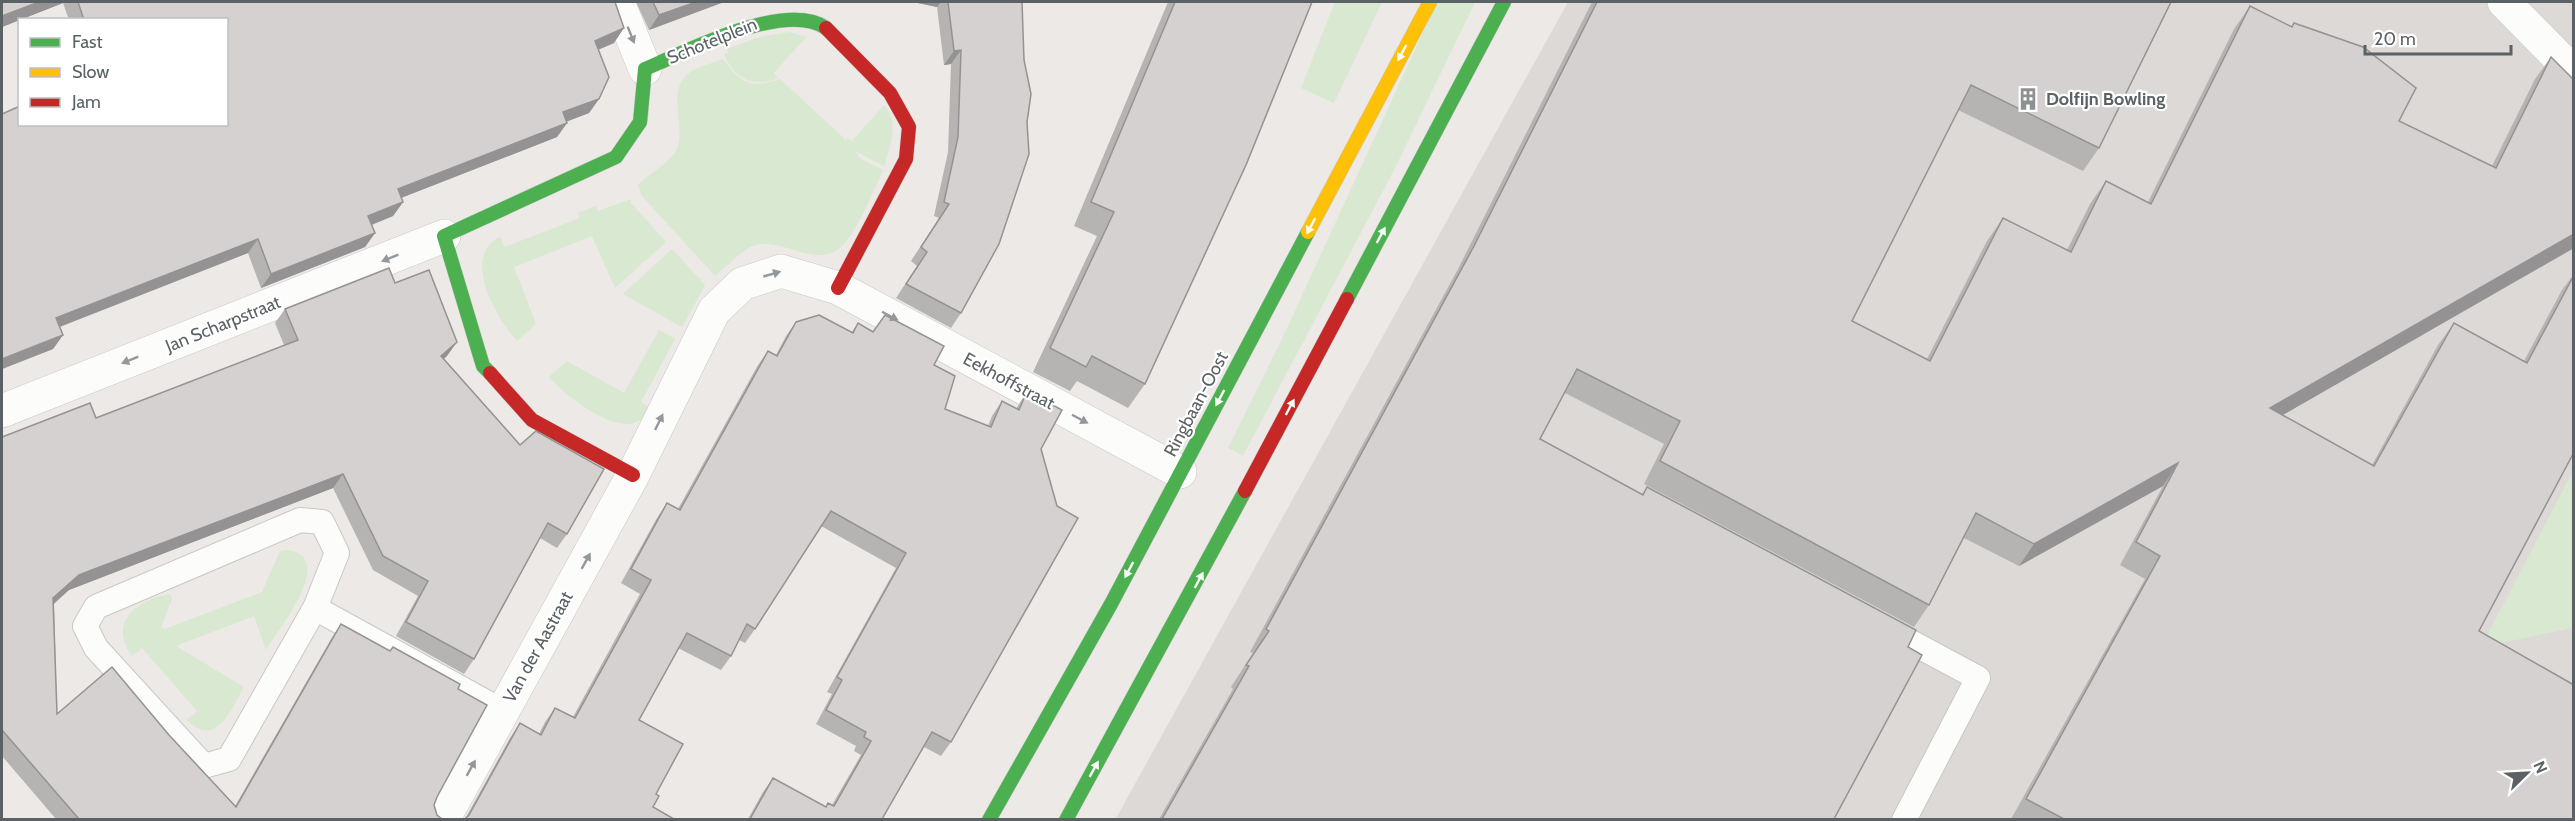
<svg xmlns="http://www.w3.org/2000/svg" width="2575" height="821" font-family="Cabin,sans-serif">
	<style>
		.industrial { fill: #ddd9d7 }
		.green { fill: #d9e8d0 }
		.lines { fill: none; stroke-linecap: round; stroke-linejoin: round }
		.lane-casing { stroke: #c8c8c8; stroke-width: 26 }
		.street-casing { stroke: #c8c8c8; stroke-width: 34 }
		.fast-casing { stroke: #c8c8c8; stroke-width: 15 }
		.slow-casing { stroke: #c8c8c8; stroke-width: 15 }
		.jam-casing { stroke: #c8c8c8; stroke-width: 15 }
		.lane { stroke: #fcfcfb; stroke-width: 24 }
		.street { stroke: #fcfcfb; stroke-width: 33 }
		.fast { stroke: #4caf50; stroke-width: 14 }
		.slow { stroke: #ffc107; stroke-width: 14 }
		.jam { stroke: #c62828; stroke-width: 14 }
		.wall { fill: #b6b4b3 }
		.shaded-wall { fill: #949292 }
		.building { fill: #d4d1d0; stroke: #949292; stroke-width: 1.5 }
		.oneway { fill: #93989a }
		.oneway2 { fill: #f6fbf6 }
		.labels { text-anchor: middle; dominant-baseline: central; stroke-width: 4.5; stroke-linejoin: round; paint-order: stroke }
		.street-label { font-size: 18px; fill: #5b6265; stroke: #fff }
		.poi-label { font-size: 18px; font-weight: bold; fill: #5b6265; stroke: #fff; text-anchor: start }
	</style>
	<rect width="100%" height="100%" fill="#ece9e6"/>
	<path class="industrial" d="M1568,2H2573V819L1115,820Z"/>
	<g class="green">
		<path d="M1335,2H1382L1334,103L1301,88Z"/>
		<path d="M1437,2H1475L1395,168L1243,456L1228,448L1282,339Z"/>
		<path d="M790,32L806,37L774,73L778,78C752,88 735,79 724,54L728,53L727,49L759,37Z"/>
		<path d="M723,59C740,83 750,89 780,79L847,141L846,137L852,141L884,105C900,121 890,147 884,166L855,151L861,159L883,170C873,191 856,237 837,250C813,265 785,241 760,244C744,246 727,267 715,276L642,196L638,185C649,173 673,162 678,146C685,121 665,87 692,71C701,66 713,63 723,59Z"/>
		<path d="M631,199V203L666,242L615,288L592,236L514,267L536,324L517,341C497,319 460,256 500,237L505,247L580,218L578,213L596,206L598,211Z"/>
		<path d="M672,249L705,285L682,327L623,294Z"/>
		<path d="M659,330L675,339L641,402L651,408C646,415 642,421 634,423C609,430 565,395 549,377L567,361L624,393Z"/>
		<path d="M2573,471V628L2481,647Z"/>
		<path d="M287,550C338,557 279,628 266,650L254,616L176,646L244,687C231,709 216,750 187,720L197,711L142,648L132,656C108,622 136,600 170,594L172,599L161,627L165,629L262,592L280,551Z"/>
	</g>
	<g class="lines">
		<g class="lane-casing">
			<g id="lane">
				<path d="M315,608L337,553L322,522L300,520L96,607L85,626L96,648L204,766L229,759L315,608L502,711"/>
				<path d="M1883,627L1978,678L1904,820"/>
			</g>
		</g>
		<g class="street-casing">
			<g id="street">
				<path d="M618,2L645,69"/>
				<path d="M2504,2L2574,73"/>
				<path d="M2,411L444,236"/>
				<path d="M443,820L633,475L714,311L742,284L781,271L838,288L1180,472"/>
			</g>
		</g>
		<g class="fast-casing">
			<g id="fast">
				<path d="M1347,299L1504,2"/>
				<path d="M490,373L483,366L444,236L616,157L640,122L645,69C687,51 785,0 826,28"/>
				<path d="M989,820L1111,604L1308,232"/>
				<path d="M1066,820L1245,491"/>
			</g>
		</g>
		<g class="slow-casing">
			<path id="slow" d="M1308,232L1430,2"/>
		</g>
		<g class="jam-casing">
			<g id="jam">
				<path d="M826,28L890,93L909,127L906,159L838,288"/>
				<path d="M490,373L532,420L633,475"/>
				<path d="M1245,491L1347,299"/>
			</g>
		</g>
		<use href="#lane" class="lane"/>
		<use href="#street" class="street"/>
		<use href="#fast" class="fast"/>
		<use href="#slow" class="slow"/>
		<use href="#jam" class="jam"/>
	</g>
	<g class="wall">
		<path d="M2,2H615L614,43L598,50L599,99L589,113L567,121V123L557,137L401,198L403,202L393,216L372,225L375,233L365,247L261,288L248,253L60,327L63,335L53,349L2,369L226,20H69L63,3L2,27Z"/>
		<path d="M636,2H724L649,30Z"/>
		<path d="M913,2H1022L961,313L951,328L896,298L917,266L911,261L939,218L934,216L948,152L951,64L944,65L937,7Z"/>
		<path d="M1168,2H1312L1145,384L1128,408L1077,381L1070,391L1033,372L1097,236L1074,226Z"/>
		<path d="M1592,2H2171L2099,148L2083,171L1958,110L1852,321L1927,359L1987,241L2003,218L2067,250L2090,204L2106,181L2148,202L2234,29L2250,6L2399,121L2492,166L2535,79L2551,57L2574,80V248L2282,415L2372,465L2438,345L2454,323L2524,361L2562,290L2574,274V452L2479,631L2574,819H2011L2145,579L2120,565L2163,486L2019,566L1964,538L1929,605L1914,627L1644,484L1664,444L1565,393L1540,439L1642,494L1647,487L1908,647L1834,819H1159L1233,689L1231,687L1253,653L1250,652L1458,269Z"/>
		<path d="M395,283L447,356L443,359L567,534L557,548L540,538L474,659L464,674L396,636L418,596L373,570L333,488L69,590L54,604L57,714L169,735L235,806L331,639L341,624L390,651L393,647L458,689L434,805L437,815L442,819H56L2,756V437L96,418L284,345L275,323L285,309Z"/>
		<path d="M796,322L851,333L858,323L934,365L945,409L988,426L992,416L1002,401L1016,409L1027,391L1041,449L951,742L941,756L924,747L882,819H748L763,792L773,778L825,807L832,805L861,755L854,751L856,746L816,724L832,694L827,692L896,568L821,526L755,629L745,643L739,640L731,656L721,670L678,648L639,720L656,794L653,807L465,819L510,738L520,723L539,734L545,722L555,708L573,717L640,594L621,583L657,518L667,503L678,509L758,365L768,351L776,355L786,336Z"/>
	</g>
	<g class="shaded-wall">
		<path d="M39,2H64L63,3L2,27V16Z"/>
		<path d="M696,2H724L649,30L659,15Z"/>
		<path d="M913,2H941L937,7Z"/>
		<path d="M624,28L614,43L585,55L595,41Z"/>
		<path d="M961,50L951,64L944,65L954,51Z"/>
		<path d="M599,99L589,113L553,127L563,112Z"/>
		<path d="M567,123L557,137L388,203L398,189Z"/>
		<path d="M403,202L393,216L358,230L368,216Z"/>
		<path d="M375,233L365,247L261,288L271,274Z"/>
		<path d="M2574,234V248L2255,431L2270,408Z"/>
		<path d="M258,239L248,253L46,332L56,318Z"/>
		<path d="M63,335L53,349L2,369V359Z"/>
		<path d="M457,342L447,356L431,371L441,356Z"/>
		<path d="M2178,463L2163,486L2019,566L2034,544Z"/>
		<path d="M343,474L333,488L69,590L43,613L53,598L79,575Z"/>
	</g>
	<g class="building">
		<path d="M2,2H39L2,16Z"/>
		<path d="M78,2H615L624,28L595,41L609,77L599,99L563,112L567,123L398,189L403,202L368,216L375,233L271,274L258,239L56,318L63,335L2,359V114L20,106V124H226V20H84Z"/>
		<path d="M653,2H696L659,15Z"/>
		<path d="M948,2H1022L1024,60L1031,94L1027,122L1029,154L999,244L961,313L906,284L927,252L921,247L949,204L944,202L958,137L961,50L954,51Z"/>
		<path d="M1175,2H1312L1246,165L1145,384L1092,356L1086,367L1050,348L1114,212L1091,202Z"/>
		<path d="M1597,2H2171L2099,148L1971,85L1852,321L1930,361L2003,218L2071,252L2106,181L2151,204L2250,6L2292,27L2294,23L2363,47L2416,88L2399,121L2496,168L2551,57L2574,80V234L2270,408L2374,466L2454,323L2527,363L2574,275V452L2479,631L2574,685V819H2064L2026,799L2160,556L2136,542L2178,463L2034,544L1976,513L1929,605L1660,461L1680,421L1577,369L1540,439L1643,495L1647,487L1916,630L1908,647L1922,655L1834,819H1162L1249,666L1246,665L1269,631L1266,629L1474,246Z"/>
		<path d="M389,268L395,283L429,270L457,342L441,356L520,445L536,431L604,469L567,534L548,523L474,659L406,622L428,581L383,556L343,474L79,575L53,598L57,714L112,667L169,735L236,807L341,624L390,651L393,647L460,684L458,689L487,705L437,797L434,805L437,815L442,819H79L2,730V437L90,403L96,418L298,340L285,309Z"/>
		<path d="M819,315L853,333L858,323L873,332L885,315L944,346L934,365L955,376L945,409L991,427L1002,401L1019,410L1027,391L1062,410L1041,449L1057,506L1078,518L951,742L932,732L882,819H750L773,778L826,807L828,803L834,806L871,741L864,737L866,732L826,710L842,680L837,677L906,553L831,511L755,629L747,624L731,656L687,633L639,720L683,744L656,794L659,796L653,807L674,819H465L469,815L520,723L541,735L555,708L575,718L651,580L631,569L667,503L680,510L768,351L777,356L796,322Z"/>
	</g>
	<defs><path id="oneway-solid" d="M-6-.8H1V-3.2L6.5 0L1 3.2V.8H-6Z" transform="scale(1.5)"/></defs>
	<g class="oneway">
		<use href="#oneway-solid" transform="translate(631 35) rotate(68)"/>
		<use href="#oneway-solid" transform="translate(390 258) rotate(158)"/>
		<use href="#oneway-solid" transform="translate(772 274) rotate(-16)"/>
		<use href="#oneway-solid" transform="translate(890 316) rotate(28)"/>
		<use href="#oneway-solid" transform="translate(130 360) rotate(158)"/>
		<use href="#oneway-solid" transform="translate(1080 419) rotate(28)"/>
		<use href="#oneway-solid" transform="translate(659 422) rotate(-64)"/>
		<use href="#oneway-solid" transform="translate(586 561) rotate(-61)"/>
		<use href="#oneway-solid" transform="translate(471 768) rotate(-61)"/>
	</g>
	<g class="oneway2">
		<use href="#oneway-solid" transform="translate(1402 53) rotate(118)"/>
		<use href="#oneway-solid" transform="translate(1311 226) rotate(118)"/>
		<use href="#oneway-solid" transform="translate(1381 235) rotate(-62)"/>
		<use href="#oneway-solid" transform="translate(1220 398) rotate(118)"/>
		<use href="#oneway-solid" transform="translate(1290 407) rotate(-62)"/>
		<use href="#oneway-solid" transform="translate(1129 570) rotate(118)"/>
		<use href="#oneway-solid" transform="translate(1199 580) rotate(-62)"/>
		<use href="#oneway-solid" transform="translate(1094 769) rotate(-61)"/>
	</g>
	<defs>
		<g id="building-bare" transform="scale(1.8)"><path d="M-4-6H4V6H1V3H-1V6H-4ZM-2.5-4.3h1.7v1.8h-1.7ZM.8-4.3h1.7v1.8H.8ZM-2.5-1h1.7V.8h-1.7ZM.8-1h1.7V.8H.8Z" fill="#8e9192" stroke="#fff" stroke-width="2.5" paint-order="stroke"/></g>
	</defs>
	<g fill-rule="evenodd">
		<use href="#building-bare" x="2028" y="99"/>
	</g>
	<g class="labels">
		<g class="street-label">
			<text transform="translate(712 41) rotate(-22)">Schotelplein</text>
			<text transform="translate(223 324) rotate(-22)">Jan Scharpstraat</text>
			<text transform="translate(1009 381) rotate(28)">Eekhoffstraat</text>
			<text transform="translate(1196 404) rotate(-62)">Ringbaan-Oost</text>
			<text transform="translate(538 647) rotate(-61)">Van der Aastraat</text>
		</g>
		<g class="poi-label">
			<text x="2046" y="99">Dolfijn Bowling</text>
		</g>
	</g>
	<rect width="2575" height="821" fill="none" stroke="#5b6265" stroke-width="6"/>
	<rect x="18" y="18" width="210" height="108" fill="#ffffff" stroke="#bdc0c1" stroke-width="1.5"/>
	<rect x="30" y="38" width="30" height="9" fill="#4caf50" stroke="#bdc0c1" stroke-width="1.5"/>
	<text x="72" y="48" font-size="18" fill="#5b6265">Fast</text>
	<rect x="30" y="68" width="30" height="9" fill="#ffc107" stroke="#bdc0c1" stroke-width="1.5"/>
	<text x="72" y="78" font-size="18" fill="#5b6265">Slow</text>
	<rect x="30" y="98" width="30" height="9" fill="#c62828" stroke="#bdc0c1" stroke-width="1.5"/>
	<text x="72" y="108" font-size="18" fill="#5b6265">Jam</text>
	<g transform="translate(2527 773) rotate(66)" stroke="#ffffff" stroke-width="4.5" paint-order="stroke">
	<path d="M0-4.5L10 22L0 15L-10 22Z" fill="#5b6265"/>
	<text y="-9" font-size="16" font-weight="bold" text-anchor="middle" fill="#5b6265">N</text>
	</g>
	<path d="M2365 45v9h146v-9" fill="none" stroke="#5b6265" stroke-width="3"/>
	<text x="2374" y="45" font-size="18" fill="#5b6265" stroke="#ffffff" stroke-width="4.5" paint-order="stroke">20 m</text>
</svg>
